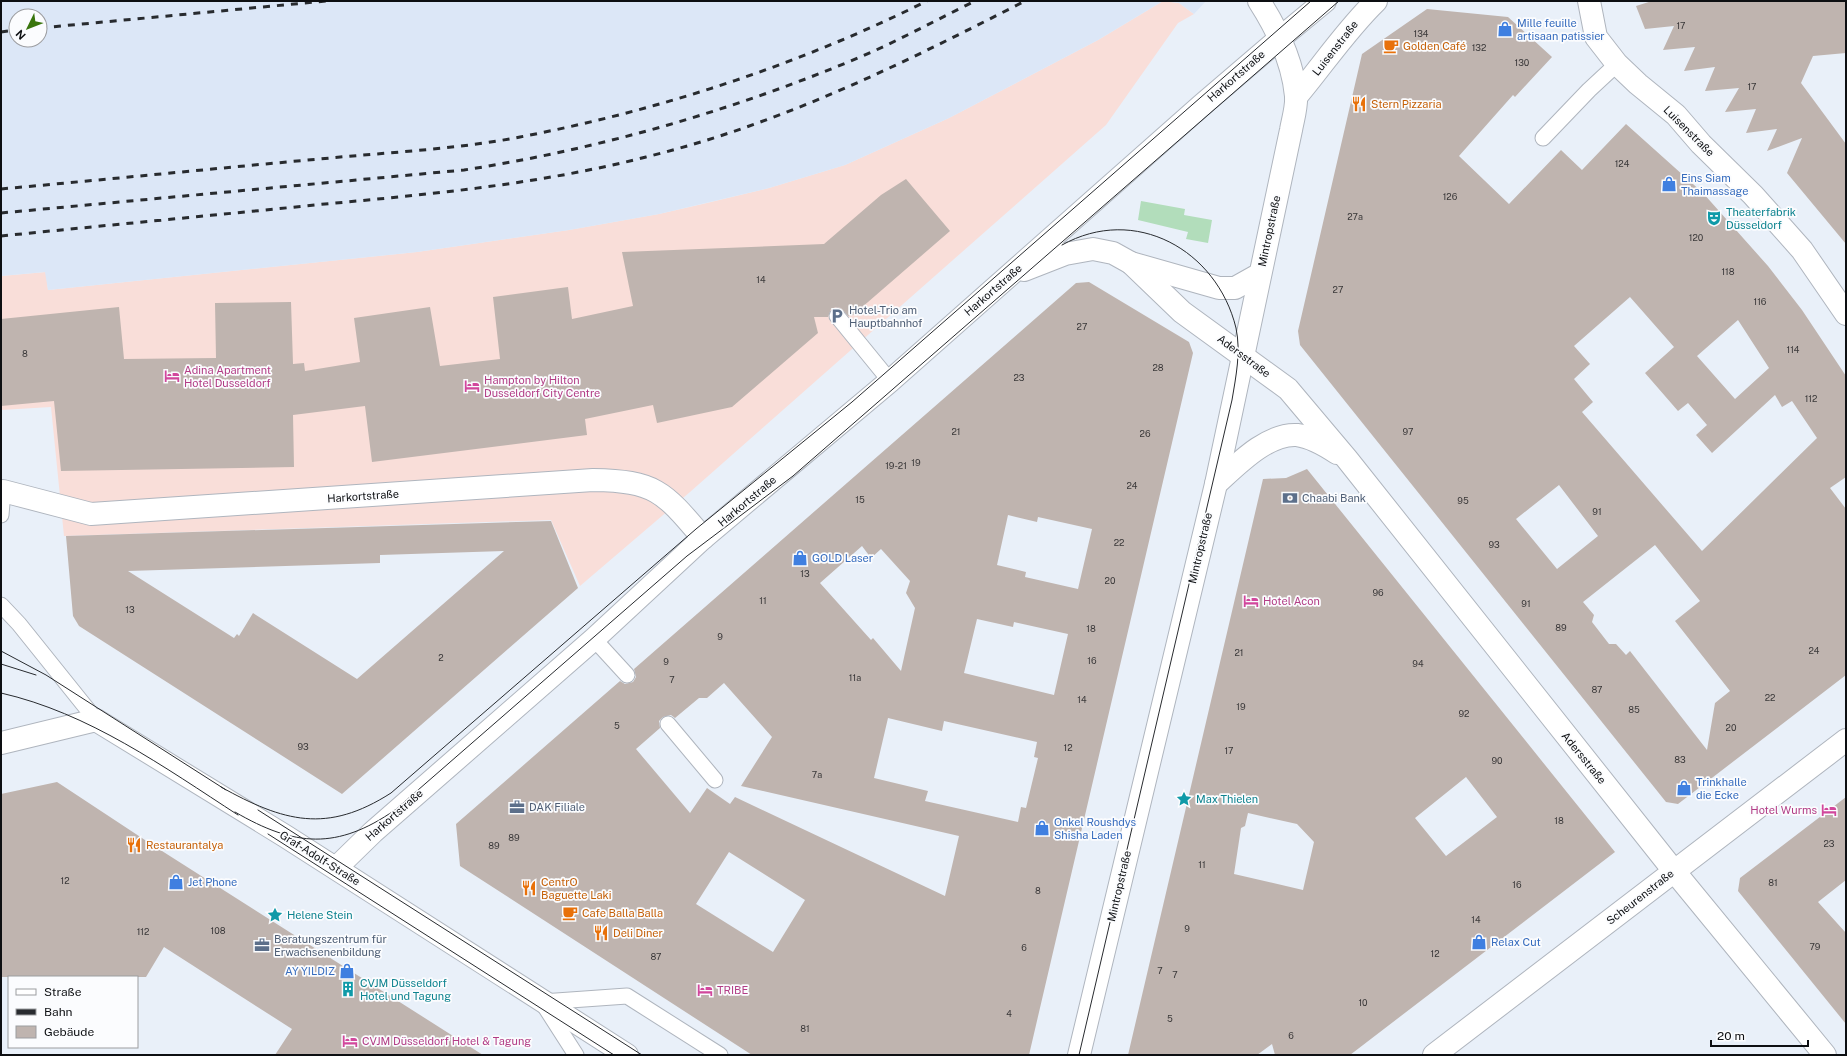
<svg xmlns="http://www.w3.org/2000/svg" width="1847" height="1056" font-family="'Public Sans',sans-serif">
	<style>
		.commercial { fill: #f9ded9 }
		.built { fill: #dce7f7; fill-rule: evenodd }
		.green { fill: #b2ddbb }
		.building { fill: #bfb4af; fill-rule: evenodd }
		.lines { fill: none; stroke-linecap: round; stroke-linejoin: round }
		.lane-casing { stroke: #afb5be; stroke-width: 17 }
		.street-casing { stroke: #afb5be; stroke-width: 24 }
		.secondary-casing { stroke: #afb5be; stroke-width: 24 }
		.lane { stroke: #fff; stroke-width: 15 }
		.street { stroke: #fff; stroke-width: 22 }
		.secondary { stroke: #fff; stroke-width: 22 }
		.tram { stroke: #282b2f; stroke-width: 1 }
		.rail { stroke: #282b2f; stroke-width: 3; stroke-dasharray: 7 7; stroke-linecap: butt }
		.labels { text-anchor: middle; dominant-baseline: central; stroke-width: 3.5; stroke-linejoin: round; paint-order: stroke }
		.number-label { font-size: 9px; fill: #3a3839 }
		.shop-label { font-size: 11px; fill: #366cbe; stroke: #fbfcfe; text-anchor: start }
		.food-label { font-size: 11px; fill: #c56008; stroke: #fbfcfe; text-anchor: start }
		.street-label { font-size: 11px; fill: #0d0f12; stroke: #fbfcfe }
		.culture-label { font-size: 11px; fill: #0d838f; stroke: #fbfcfe; text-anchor: start }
		.service-label { font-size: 11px; fill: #4e5e75; stroke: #fbfcfe; text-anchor: start }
		.hotel-label { font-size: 11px; fill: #b23c85; stroke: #fbfcfe; text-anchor: start }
	</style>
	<rect width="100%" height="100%" fill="#e9f0f9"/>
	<path class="commercial" d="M1163,1L1179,3L1194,14L1178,23L1106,125L690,492L580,586L551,520L64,536L51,407L1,410V276L46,272L48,290L417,252L569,230L659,214L707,203L769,188L845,165L949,118L1098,40Z"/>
	<path class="built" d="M1,1H1206L1194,14L1179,3L1163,1L1098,40L949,118L845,165L769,188L659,214L569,230L417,252L48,290L45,272L1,276ZM16,16H40V40H16Z"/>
	<path class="green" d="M1141,201L1185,209L1184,215L1212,220L1208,243L1186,239L1188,232L1138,220Z"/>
	<g class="building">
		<path d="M1652,1H1846V53L1813,56L1801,83L1846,144V244L1787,173L1802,138L1767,151L1777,129L1746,133L1756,109L1725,112L1739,88L1705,91L1715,67L1684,71L1695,47L1663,50L1674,26L1645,29L1636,6Z"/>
		<path d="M1427,9L1508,17L1552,57L1515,97L1513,95L1459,156L1509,204L1561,150L1582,170L1626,124L1703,193L1768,266L1802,310L1846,376V477L1830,488L1846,509V675L1678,804L1666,802L1300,345L1298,331L1362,54ZM1630,297L1674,347L1645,373L1678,411L1688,403L1707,425L1696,435L1712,453L1775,395L1782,407L1792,401L1817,438L1702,551L1582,412L1593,402L1574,379L1590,364L1574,346ZM1738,320L1769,368L1735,399L1697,356ZM1559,485L1598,536L1557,569L1516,519ZM1655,545L1700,601L1675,621L1730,691L1715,703L1707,750L1630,651L1626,655L1616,644H1609L1592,622L1594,615L1583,602Z"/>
		<path d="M906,179L950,231L853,315L848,316L841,308L836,307L831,309L828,317H814L818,333L732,407L657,423L653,405L585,419L587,435L372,462L365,406L293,415L294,467L61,471L54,401L1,406V319L119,307L124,359L216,358L215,303L291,302L293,364L304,363L305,371L360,362L354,318L430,307L440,366L500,359L493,297L568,287L572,319L633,306L622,252L824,244L881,195Z"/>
		<path d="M1089,282L1189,342L1193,353L1029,1055H752L460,866L456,824L620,681L625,684L633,682L636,677L634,669L1076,283ZM1008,515L1037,522L1038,517L1092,529L1078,589L1025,577L1026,572L997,565ZM862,546L871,558L881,549L910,581L906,593L915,608L901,671L873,638L871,640L820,583ZM977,619L1013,627L1014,622L1068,634L1054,695L964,673ZM724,683L772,737L741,786L959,836L945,896L735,797L730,804L707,788L690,813L636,749L660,728L659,721L663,717L671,715L675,718L699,698H707ZM888,718L942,731L944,721L1037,742L1034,757L1038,758L1026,808L1021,807L1018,822L925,801L928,791L874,778ZM729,852L805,900L773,952L696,904Z"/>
		<path d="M1307,469L1615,852L1350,1055H1275L1272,1044L1257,1055H1128L1263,479L1286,478ZM1466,777L1497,817L1446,856L1415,818ZM1248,813L1297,824L1314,842L1303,890L1234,874L1241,828L1245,826Z"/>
		<path d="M551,521L578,588L342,794L79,626L73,616L66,536ZM504,551L357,679L253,613L239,636L237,634L234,638L128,571L380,563V555Z"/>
		<path d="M57,782L151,844L483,1055H275L292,1029L164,947L146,977H1V794Z"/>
		<path d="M1846,797V880L1818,902L1846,933V1024L1738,891L1740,878Z"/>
	</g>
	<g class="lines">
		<g class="lane-casing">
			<g id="lane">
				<path d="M1543,138L1589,90L1617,64"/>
				<path d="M837,316L890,381"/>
				<path d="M1,515L3,491"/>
				<path d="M1,605L19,624L96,720"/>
				<path d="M594,639L627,675"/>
				<path d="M668,724L715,780"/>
				<path d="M576,1055L542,1002L627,996L720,1055"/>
			</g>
		</g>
		<g class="street-casing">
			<g id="street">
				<path d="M1589,1L1596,37L1617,64L1638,84L1676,115L1701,144L1753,195L1802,250L1846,314"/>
				<path d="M1131,263L1182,312L1288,389L1347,459L1674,871L1825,1055"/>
				<path d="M1024,270L1065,254L1093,249L1113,253L1131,263L1219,288H1235L1260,274"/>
				<path d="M1216,484C1236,466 1267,433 1297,435C1312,437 1325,445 1337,453"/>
				<path d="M3,491L91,514L593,480C656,481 664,492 703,538"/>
				<path d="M1,743L96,720L285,836L627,1055"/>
				<path d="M336,868L373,832L594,639L703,538L890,381L1202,105L1279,39"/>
				<path d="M1434,1055L1846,740"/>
			</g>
		</g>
		<g class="secondary-casing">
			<g id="secondary">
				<path d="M1279,39L1325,1"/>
				<path d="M1296,97C1323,65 1346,30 1376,1"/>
				<path d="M1079,1055L1216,484L1291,130C1293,119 1297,106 1296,96C1293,62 1277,29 1259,1"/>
			</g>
		</g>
		<use href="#lane" class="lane"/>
		<use href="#street" class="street"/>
		<use href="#secondary" class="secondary"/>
		<g class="tram">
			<path d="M1062,245C1135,204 1217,250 1236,328C1241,352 1236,376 1232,400L1079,1055"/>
			<path d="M1,651L46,675L226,790"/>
			<path d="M1,664L36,675"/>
			<path d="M1,693C89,713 164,767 238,815"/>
			<path d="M221,787C284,822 327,834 391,793L696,529L852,402L1311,1"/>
			<path d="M258,810L642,1055"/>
			<path d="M235,812C295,847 337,850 395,810L687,556L793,476L1339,1"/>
			<path d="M268,834L614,1055"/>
		</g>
		<g class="rail">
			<path d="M40,28L326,1"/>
			<path d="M1,32L16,30"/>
			<path d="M1,189C111,179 220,168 330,158C393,152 458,149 520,137C661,110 798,65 927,1"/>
			<path d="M1,213L464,170C600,149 731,111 858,58C898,41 936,20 975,1"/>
			<path d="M1,236C109,225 217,215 325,204C433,194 540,184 646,157C781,124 902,64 1025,1"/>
		</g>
	</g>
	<defs>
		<g id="shop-bare" transform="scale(1.2)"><path d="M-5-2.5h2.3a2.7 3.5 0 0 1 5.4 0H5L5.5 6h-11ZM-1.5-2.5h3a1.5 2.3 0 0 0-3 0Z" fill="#3f7fe0" stroke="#fbfcfe" stroke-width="2.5" paint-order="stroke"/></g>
		<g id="cafe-bare" transform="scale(1.2)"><path d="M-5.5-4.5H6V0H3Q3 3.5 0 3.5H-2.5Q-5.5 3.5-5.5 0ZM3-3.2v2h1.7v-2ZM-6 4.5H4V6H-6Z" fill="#e8710a" stroke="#fbfcfe" stroke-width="2.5" paint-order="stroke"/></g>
		<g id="restaurant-bare" transform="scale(1.2)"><path d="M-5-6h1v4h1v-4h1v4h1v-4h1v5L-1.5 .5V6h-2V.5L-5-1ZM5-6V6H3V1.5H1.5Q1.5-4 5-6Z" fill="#e8710a" stroke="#fbfcfe" stroke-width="2.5" paint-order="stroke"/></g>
		<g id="theatre-bare" transform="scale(1.2)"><path d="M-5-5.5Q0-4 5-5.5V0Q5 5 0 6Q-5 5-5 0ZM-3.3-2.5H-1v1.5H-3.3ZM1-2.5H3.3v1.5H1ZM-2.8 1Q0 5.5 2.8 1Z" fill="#0f9aa8" stroke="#fbfcfe" stroke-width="2.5" paint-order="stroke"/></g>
		<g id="parking-bare" transform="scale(1.2)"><path d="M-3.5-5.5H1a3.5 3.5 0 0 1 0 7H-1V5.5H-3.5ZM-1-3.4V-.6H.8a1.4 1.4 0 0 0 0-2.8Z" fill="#5c6f8a" stroke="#fbfcfe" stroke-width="2.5" paint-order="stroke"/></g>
		<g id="hotel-bare" transform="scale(1.2)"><path d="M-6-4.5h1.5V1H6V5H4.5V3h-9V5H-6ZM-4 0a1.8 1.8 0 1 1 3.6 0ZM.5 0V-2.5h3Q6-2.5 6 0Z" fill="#d1479c" stroke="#fbfcfe" stroke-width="2.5" paint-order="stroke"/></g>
		<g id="bank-bare" transform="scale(1.2)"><path d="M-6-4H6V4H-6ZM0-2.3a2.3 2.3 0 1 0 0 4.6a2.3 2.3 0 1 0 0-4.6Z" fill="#5c6f8a" stroke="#fbfcfe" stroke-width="2.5" paint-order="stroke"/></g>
		<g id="sight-bare" transform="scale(1.2)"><path d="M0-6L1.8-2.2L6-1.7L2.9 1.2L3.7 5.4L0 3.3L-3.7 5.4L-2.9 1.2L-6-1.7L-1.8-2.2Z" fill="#0f9aa8" stroke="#fbfcfe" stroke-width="2.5" paint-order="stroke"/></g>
		<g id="office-bare" transform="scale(1.2)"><path d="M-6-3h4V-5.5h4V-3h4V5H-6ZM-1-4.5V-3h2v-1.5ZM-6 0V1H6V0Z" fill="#5c6f8a" stroke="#fbfcfe" stroke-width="2.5" paint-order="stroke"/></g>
		<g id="building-bare" transform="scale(1.2)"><path d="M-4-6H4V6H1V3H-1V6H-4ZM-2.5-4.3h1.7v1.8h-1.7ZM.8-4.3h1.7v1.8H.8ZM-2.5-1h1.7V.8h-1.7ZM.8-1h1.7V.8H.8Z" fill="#0f9aa8" stroke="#fbfcfe" stroke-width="2.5" paint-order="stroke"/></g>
	</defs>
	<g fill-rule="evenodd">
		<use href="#shop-bare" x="1505" y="29"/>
		<use href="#cafe-bare" x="1391" y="46"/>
		<use href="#restaurant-bare" x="1359" y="104"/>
		<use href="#shop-bare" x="1669" y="184"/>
		<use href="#theatre-bare" x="1714" y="218"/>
		<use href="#parking-bare" x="837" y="316"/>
		<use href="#hotel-bare" x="172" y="376"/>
		<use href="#hotel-bare" x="472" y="386"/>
		<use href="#bank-bare" x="1290" y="498"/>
		<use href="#shop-bare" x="800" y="558"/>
		<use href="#hotel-bare" x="1251" y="601"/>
		<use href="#shop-bare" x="1684" y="788"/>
		<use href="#sight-bare" x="1184" y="799"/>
		<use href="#office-bare" x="517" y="807"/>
		<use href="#hotel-bare" x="1829" y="810"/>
		<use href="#shop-bare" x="1042" y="828"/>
		<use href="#restaurant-bare" x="134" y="845"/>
		<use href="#shop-bare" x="176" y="882"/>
		<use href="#restaurant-bare" x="529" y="888"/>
		<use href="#cafe-bare" x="570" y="913"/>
		<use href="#sight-bare" x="275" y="915"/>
		<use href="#restaurant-bare" x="601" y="933"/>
		<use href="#shop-bare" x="1479" y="942"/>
		<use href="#office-bare" x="262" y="945"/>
		<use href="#shop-bare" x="347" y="971"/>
		<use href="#building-bare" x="348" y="989"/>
		<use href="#hotel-bare" x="705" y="990"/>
		<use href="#hotel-bare" x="350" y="1041"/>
	</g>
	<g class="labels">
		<g class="number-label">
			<text x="1681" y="25">17</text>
			<text x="1421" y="33">134</text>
			<text x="1479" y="47">132</text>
			<text x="1522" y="62">130</text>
			<text x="1752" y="86">17</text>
			<text x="1622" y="163">124</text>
			<text x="1450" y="196">126</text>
			<text x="1355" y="216">27a</text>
			<text x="1696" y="237">120</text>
			<text x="1728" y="271">118</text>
			<text x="761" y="279">14</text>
			<text x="1338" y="289">27</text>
			<text x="1760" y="301">116</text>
			<text x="1082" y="326">27</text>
			<text x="1793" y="349">114</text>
			<text x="25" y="353">8</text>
			<text x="1158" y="367">28</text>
			<text x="1019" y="377">23</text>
			<text x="1811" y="398">112</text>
			<text x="956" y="431">21</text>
			<text x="1408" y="431">97</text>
			<text x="1145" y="433">26</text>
			<text x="916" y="462">19</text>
			<text x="896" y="465">19-21</text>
			<text x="1132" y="485">24</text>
			<text x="860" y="499">15</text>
			<text x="1463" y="500">95</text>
			<text x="1597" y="511">91</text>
			<text x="1119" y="542">22</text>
			<text x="1494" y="544">93</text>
			<text x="805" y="573">13</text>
			<text x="1110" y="580">20</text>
			<text x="1378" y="592">96</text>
			<text x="763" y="600">11</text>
			<text x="1526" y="603">91</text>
			<text x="130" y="609">13</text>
			<text x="1561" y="627">89</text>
			<text x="1091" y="628">18</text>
			<text x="720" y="636">9</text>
			<text x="1814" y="650">24</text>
			<text x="1239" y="652">21</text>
			<text x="441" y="657">2</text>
			<text x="1092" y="660">16</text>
			<text x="666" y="661">9</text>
			<text x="1418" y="663">94</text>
			<text x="855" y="677">11a</text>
			<text x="672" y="679">7</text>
			<text x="1597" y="689">87</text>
			<text x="1770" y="697">22</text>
			<text x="1082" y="699">14</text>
			<text x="1241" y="706">19</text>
			<text x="1634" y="709">85</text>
			<text x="1464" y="713">92</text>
			<text x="617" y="725">5</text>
			<text x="1731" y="727">20</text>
			<text x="303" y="746">93</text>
			<text x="1068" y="747">12</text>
			<text x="1229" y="750">17</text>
			<text x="1680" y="759">83</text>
			<text x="1497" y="760">90</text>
			<text x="817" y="774">7a</text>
			<text x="1559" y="820">18</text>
			<text x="514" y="837">89</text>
			<text x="1829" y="843">23</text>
			<text x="494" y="845">89</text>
			<text x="1202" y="864">11</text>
			<text x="65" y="880">12</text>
			<text x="1773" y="882">81</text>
			<text x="1517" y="884">16</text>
			<text x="1038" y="890">8</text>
			<text x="1476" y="919">14</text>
			<text x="1187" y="928">9</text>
			<text x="218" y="930">108</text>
			<text x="143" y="931">112</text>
			<text x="1815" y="946">79</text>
			<text x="1024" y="947">6</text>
			<text x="1435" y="953">12</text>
			<text x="656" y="956">87</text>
			<text x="1160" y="970">7</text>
			<text x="1175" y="974">7</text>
			<text x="1363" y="1002">10</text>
			<text x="1009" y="1013">4</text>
			<text x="1170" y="1018">5</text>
			<text x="805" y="1028">81</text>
			<text x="1291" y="1035">6</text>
		</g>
		<g class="shop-label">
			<text x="1517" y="23">Mille feuille<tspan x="1517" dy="13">artisaan patissier</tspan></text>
			<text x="1681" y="178">Eins Siam<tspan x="1681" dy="13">Thaimassage</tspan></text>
			<text x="812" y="558">GOLD Laser</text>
			<text x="1696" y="782">Trinkhalle<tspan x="1696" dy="13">die Ecke</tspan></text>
			<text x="1054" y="822">Onkel Roushdys<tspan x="1054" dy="13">Shisha Laden</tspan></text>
			<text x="188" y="882">Jet Phone</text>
			<text x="1491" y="942">Relax Cut</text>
			<text x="335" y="971" text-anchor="end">AY YILDIZ</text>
		</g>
		<g class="food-label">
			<text x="1403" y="46">Golden Café</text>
			<text x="1371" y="104">Stern Pizzaria</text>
			<text x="146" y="845">Restaurantalya</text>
			<text x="541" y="882">CentrO<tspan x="541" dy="13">Baguette Laki</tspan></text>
			<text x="582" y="913">Cafe Balla Balla</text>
			<text x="613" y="933">Deli Diner</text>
		</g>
		<g class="street-label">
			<text transform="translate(1335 48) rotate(-52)">Luisenstraße</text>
			<text transform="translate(1236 76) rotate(-41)">Harkortstraße</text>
			<text transform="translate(1689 131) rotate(45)">Luisenstraße</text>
			<text transform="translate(1269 231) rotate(-78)">Mintropstraße</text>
			<text transform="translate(993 290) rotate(-41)">Harkortstraße</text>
			<text transform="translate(1244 356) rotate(37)">Adersstraße</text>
			<text transform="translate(363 496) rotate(-4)">Harkortstraße</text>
			<text transform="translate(747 501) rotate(-40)">Harkortstraße</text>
			<text transform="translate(1200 548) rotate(-77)">Mintropstraße</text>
			<text transform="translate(1584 758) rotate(51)">Adersstraße</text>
			<text transform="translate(394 815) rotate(-41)">Harkortstraße</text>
			<text transform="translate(320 858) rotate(32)">Graf-Adolf-Straße</text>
			<text transform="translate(1119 886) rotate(-77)">Mintropstraße</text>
			<text transform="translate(1640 897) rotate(-38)">Scheurenstraße</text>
		</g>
		<g class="culture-label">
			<text x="1726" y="212">Theaterfabrik<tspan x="1726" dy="13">Düsseldorf</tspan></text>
			<text x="1196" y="799">Max Thielen</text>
			<text x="287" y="915">Helene Stein</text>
			<text x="360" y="983">CVJM Düsseldorf<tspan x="360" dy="13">Hotel und Tagung</tspan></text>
		</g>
		<g class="service-label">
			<text x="849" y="310">Hotel-Trio am<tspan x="849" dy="13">Hauptbahnhof</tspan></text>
			<text x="1302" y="498">Chaabi Bank</text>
			<text x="529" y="807">DAK Filiale</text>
			<text x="274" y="939">Beratungszentrum für<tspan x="274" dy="13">Erwachsenenbildung</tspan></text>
		</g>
		<g class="hotel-label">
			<text x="184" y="370">Adina Apartment<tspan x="184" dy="13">Hotel Dusseldorf</tspan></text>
			<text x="484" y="380">Hampton by Hilton<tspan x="484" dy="13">Dusseldorf City Centre</tspan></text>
			<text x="1263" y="601">Hotel Acon</text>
			<text x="1817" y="810" text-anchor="end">Hotel Wurms</text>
			<text x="717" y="990">TRIBE</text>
			<text x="362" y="1041">CVJM Düsseldorf Hotel &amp; Tagung</text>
		</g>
	</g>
	<rect width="1847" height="1056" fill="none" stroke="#0d0f12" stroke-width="4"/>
	<rect x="8" y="976" width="130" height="72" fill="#fbfcfe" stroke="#9c9da0"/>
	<rect x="16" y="989" width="20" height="6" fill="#ffffff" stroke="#9c9da0"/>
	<text x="44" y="996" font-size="12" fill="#0d0f12">Straße</text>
	<rect x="16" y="1009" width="20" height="6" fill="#282b2f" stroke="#9c9da0"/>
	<text x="44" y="1016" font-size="12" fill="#0d0f12">Bahn</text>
	<rect x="16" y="1026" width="20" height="12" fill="#bfb4af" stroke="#9c9da0"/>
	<text x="44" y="1036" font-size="12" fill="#0d0f12">Gebäude</text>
	<g transform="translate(28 28) rotate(227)"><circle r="19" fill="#fbfcfe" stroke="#9c9da0"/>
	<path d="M0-3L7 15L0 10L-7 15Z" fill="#39750d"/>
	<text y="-6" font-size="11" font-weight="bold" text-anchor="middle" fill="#0d0f12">N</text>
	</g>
	<path d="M1711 1040v6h97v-6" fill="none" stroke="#0d0f12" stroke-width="2"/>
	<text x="1717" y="1040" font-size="12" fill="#0d0f12" stroke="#fbfcfe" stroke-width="3" paint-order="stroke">20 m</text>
</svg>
